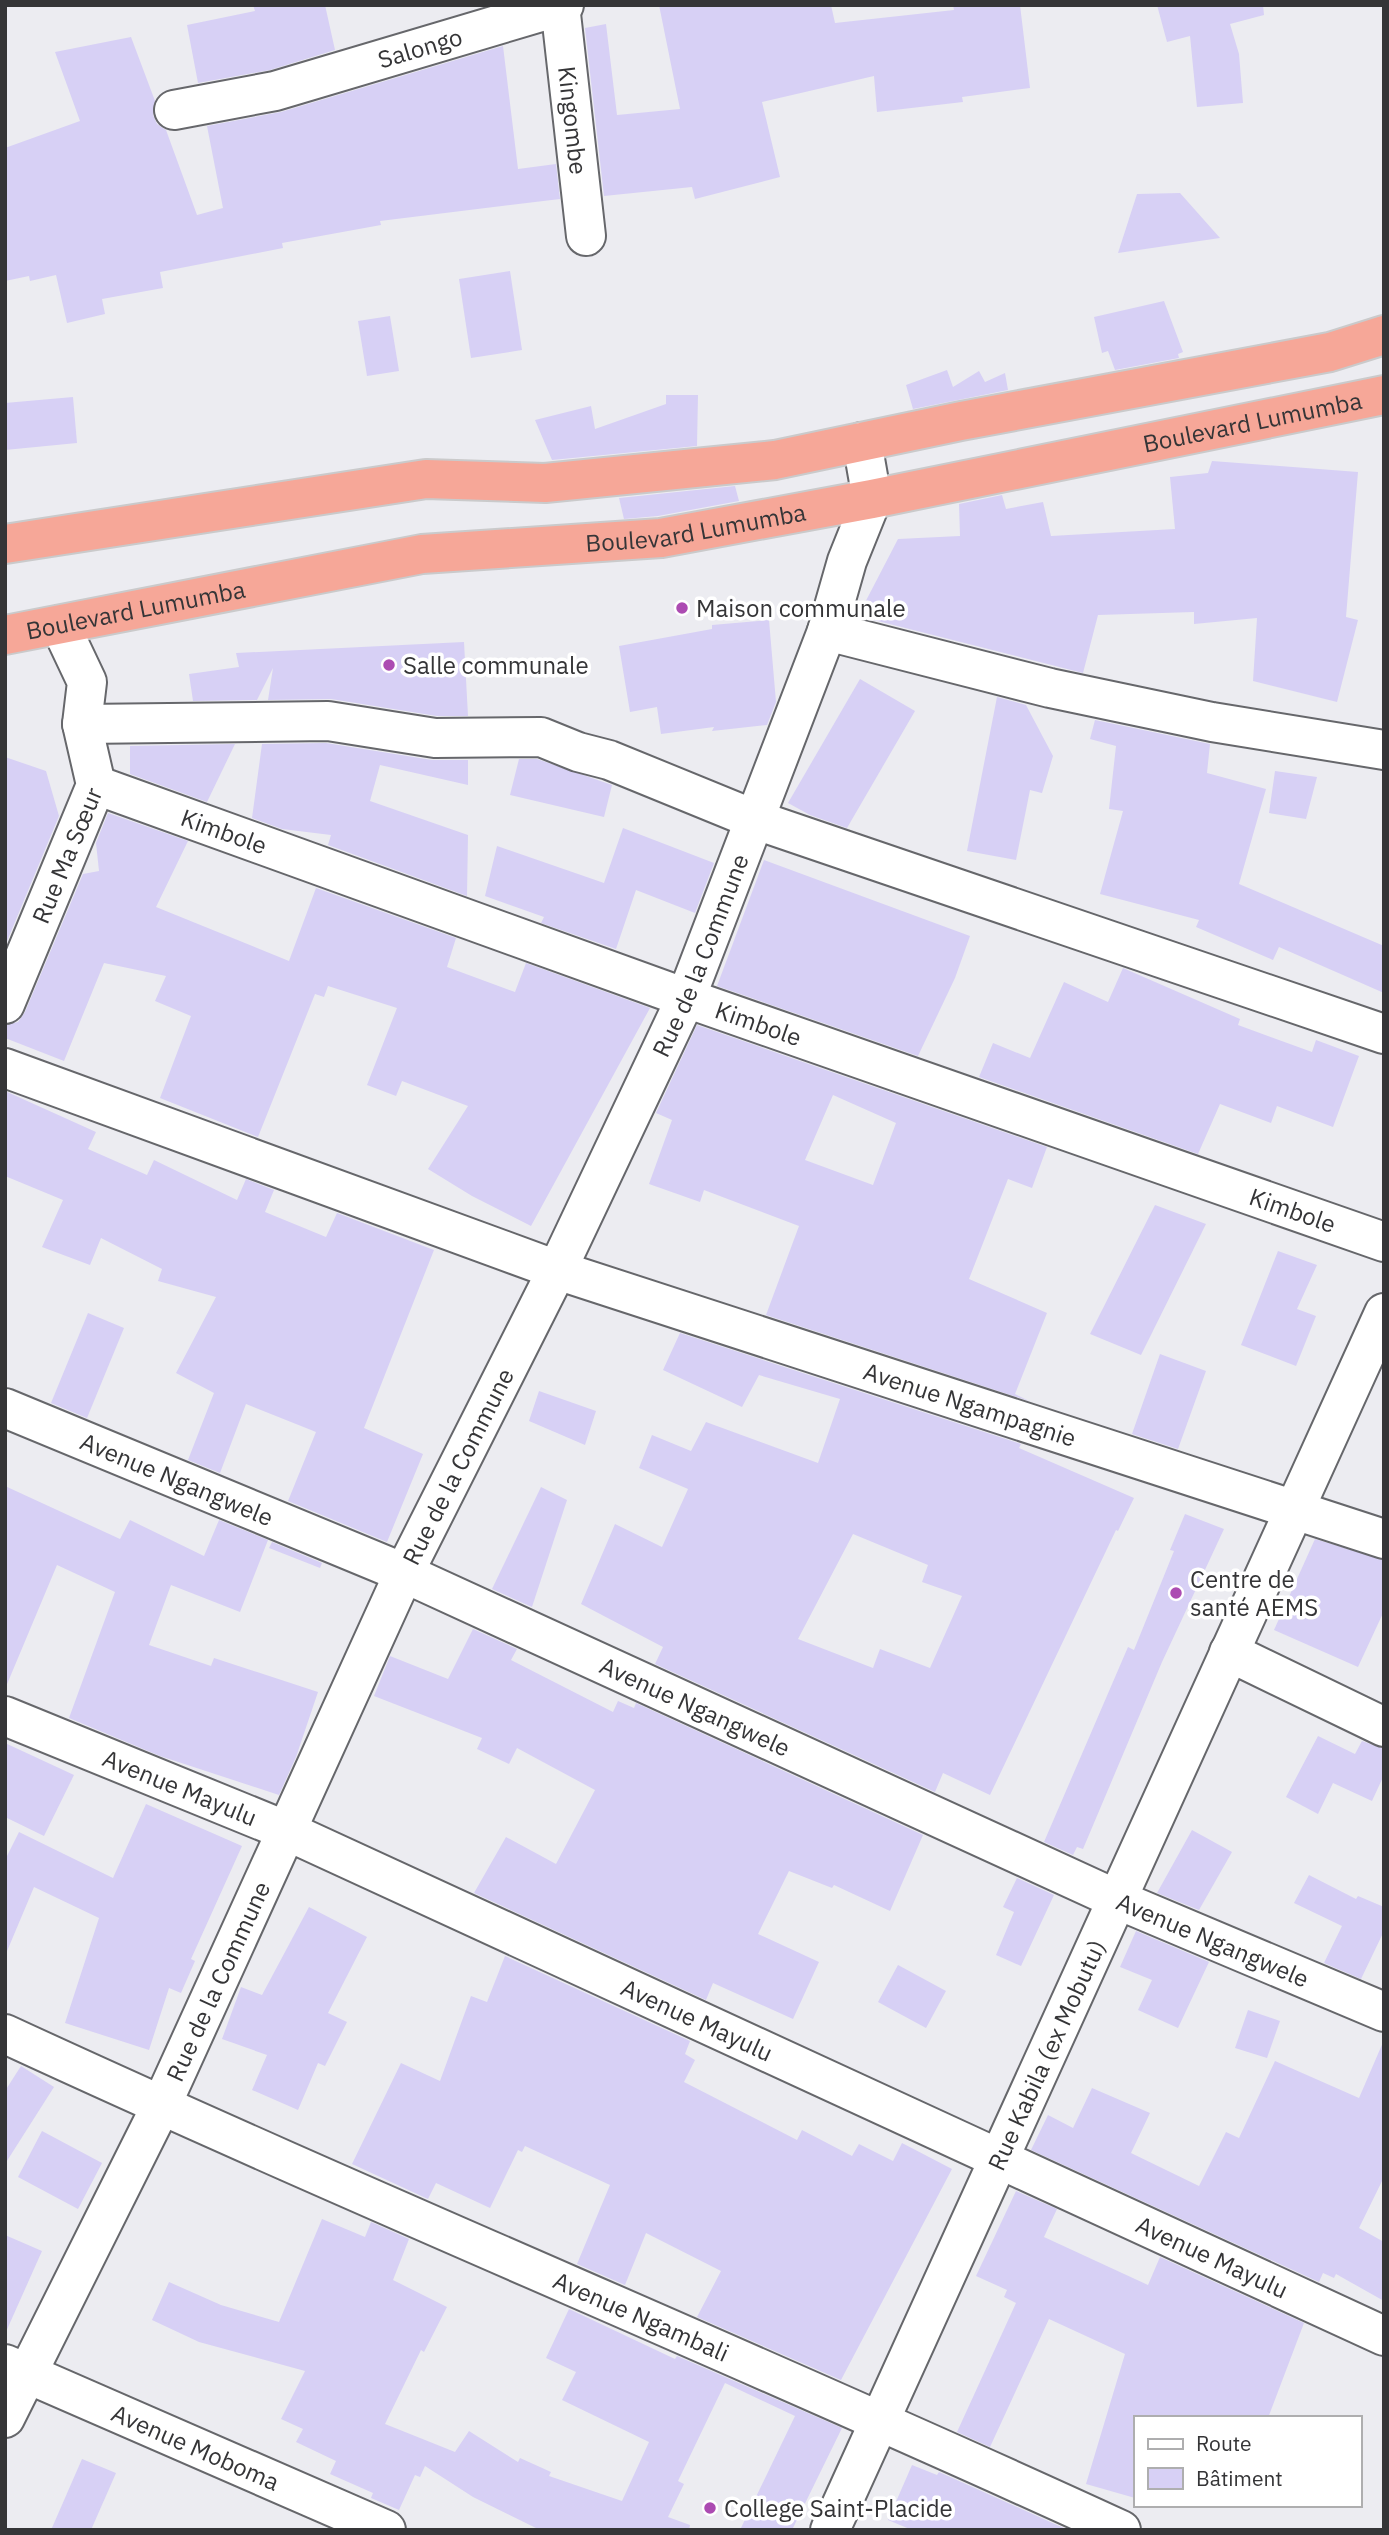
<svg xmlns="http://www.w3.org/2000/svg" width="1389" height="2535" font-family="'IBM Plex Sans',sans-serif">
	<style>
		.building { fill: #d7d0f5; fill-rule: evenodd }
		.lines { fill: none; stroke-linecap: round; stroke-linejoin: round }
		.street-casing { stroke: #66676b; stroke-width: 42 }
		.highway-casing { stroke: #cacacb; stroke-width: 42 }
		.street { stroke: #fff; stroke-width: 38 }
		.highway { stroke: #f6a798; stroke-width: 38 }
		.poi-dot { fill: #ac4bb2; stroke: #fff; stroke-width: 2.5 }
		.labels { text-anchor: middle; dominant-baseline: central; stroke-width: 7; stroke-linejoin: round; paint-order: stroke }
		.street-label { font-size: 24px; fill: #353537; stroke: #fff }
		.poi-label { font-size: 24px; fill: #353537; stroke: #fff; text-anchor: start }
	</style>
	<rect width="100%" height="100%" fill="#ececf1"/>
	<g class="building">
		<path d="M253,5H325L335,50L270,70L198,83L187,25L255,11Z"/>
		<path d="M659,5H831L835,23L954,10L953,5H1020L1030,88L962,97L963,102L877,112L874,76L762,102L780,177L695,199L692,187L604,196L585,28L606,24L617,115L680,109Z"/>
		<path d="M1157,5H1263L1264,15L1230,24L1239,54L1243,103L1197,107L1190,36L1167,42Z"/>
		<path d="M131,37L155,101L153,115L157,124L166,130L197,215L223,208L207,126L281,112L503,46L518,169L556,164L560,199L380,221L381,225L282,243L283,248L160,272L163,288L102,299L105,314L67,323L56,275L30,281L29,276L5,281V148L80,121L55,52Z"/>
		<path d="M1180,193L1220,238L1118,253L1137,194Z"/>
		<path d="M510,271L522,350L471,358L459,279Z"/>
		<path d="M1164,301L1183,352L1178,354L1179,358L1115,370L1108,351L1102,353L1094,317Z"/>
		<path d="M390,316L399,371L367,376L358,321Z"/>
		<path d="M947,370L953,387L979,371L985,382L1005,373L1008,390L913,409L906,385Z"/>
		<path d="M666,395H698L697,446L552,460L535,420L591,406L595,429L666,404Z"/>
		<path d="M73,397L77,443L5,450V403Z"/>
		<path d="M1212,461L1358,472L1346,617L1358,620L1337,702L1253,681L1257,618L1194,624V612L1098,615L1083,673L858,616L898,539L960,536L959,504L1002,495L1006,509L1043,502L1051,536L1175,529L1170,477L1208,473Z"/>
		<path d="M735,486L739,501L658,516L624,519L619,498Z"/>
		<path d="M769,620L776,702L767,725L712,731L714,727L661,734L657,707L630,712L619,646L712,629V625Z"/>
		<path d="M464,642L468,716H437L331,699L268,700L273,668L257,700L193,701L189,674L239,667L236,653Z"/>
		<path d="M860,679L915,711L847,828L810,815L788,803Z"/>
		<path d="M997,697L1026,705L1053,756L1042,793L1030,790L1016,860L967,851Z"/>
		<path d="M1095,720L1210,744L1207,773L1266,789L1239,884L1384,946V993L1279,947L1273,960L1196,927L1199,920L1100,894L1123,811L1109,809L1116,746L1090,739Z"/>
		<path d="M326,743L432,760H468V785L380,765L370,801L468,835L467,896L328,845L331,835L282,829L252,818L262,744Z"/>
		<path d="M235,744L207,802L130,774V746Z"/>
		<path d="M5,757L46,771L59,816L5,946Z"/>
		<path d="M519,759H537L612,785L604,817L510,795Z"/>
		<path d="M1275,771L1317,777L1306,819L1269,813Z"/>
		<path d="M108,813L188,841L156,907L289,961L316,888L456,938L447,967L515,992L526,963L650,1008L531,1226L472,1196L428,1169L468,1106L402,1081L396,1096L367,1085L397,1008L328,986L324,997L315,994L258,1137L160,1098L191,1016L155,1001L166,976L104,963L64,1061L5,1038V1025L18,1022L25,1012L83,874L99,871L96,843Z"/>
		<path d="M623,828L714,863L695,913L636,890L616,949L541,923L544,917L485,896L497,846L604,883Z"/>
		<path d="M764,860L970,936L955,978L918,1056L717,986Z"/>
		<path d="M1123,968L1240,1019L1238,1025L1312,1052L1316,1040L1359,1056L1333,1127L1277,1106L1271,1123L1220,1104L1198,1154L979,1077L993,1043L1030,1058L1064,982L1108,1002Z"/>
		<path d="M697,1025L1047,1147L1032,1188L1008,1179L969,1279L1047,1313L1015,1394L1029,1401L766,1315L799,1226L704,1190L700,1202L649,1184L672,1120L656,1113ZM833,1095L896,1123L873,1185L805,1160Z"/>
		<path d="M5,1091L96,1132L88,1149L147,1175L154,1160L237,1200L246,1179L274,1190L265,1212L326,1237L337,1213L434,1250L364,1428L423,1454L387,1542L288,1501L316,1432L246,1404L220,1473L188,1460L214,1393L176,1373L216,1297L158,1281L162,1269L101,1238L90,1265L42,1247L63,1200L5,1176Z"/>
		<path d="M1155,1205L1206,1224L1141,1355L1090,1334Z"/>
		<path d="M1278,1251L1317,1265L1297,1309L1316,1316L1296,1366L1241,1345Z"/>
		<path d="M88,1313L124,1328L87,1418L51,1403Z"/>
		<path d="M680,1333L1021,1444L1019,1448L1134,1498L1118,1531L1116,1530L990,1795L943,1773L935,1792L655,1664L663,1647L581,1604L615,1524L662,1547L688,1489L639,1468L652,1435L691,1451L706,1422L818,1463L840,1399L759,1375L742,1407L663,1370ZM853,1534L928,1565L922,1582L962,1596L930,1668L880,1649L873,1668L798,1639Z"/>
		<path d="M1160,1354L1206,1371L1178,1449L1132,1434Z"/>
		<path d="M539,1391L596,1411L585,1445L529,1421Z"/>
		<path d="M5,1486L120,1539L130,1520L204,1556L219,1520L268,1540L240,1612L171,1585L149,1645L211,1666L214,1658L318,1692L296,1757L279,1795L160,1756L69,1718L115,1592L57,1565L5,1689Z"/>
		<path d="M541,1487L567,1500L532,1607L492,1589Z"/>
		<path d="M1185,1514L1224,1529L1162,1662L1083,1849L1077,1847L1073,1855L1044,1842L1128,1647L1134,1650L1174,1551L1170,1550Z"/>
		<path d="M1315,1539L1384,1560V1611L1358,1667L1274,1630Z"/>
		<path d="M272,1542L322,1563L320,1568L269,1548Z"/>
		<path d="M473,1629L517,1649L511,1660L613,1712L618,1701L634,1708L636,1703L923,1835L890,1911L834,1885L832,1888L789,1871L758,1934L819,1962L793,2019L713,1983L706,2000L474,1893L506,1837L556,1864L595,1790L517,1748L509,1764L477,1749L482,1738L374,1696L390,1656L448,1679Z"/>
		<path d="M1318,1736L1355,1754L1362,1741L1384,1749V1775L1372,1801L1333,1783L1318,1814L1286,1797Z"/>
		<path d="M5,1743L74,1775L44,1836L5,1817Z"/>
		<path d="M146,1804L242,1846L191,1959L195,1961L181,1993L169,1988L149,2050L65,2023L99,1918L34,1887L5,1956V1860L19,1832L113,1878Z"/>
		<path d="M1192,1830L1232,1852L1199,1910L1157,1893Z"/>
		<path d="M1309,1875L1356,1899L1358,1896L1384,1907V1931L1361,1979L1324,1963L1342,1926L1294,1903Z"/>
		<path d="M1017,1878L1054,1895L1021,1966L996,1955L1014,1912L1003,1907Z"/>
		<path d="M309,1907L367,1937L328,2013L347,2022L325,2066L318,2063L298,2110L252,2090L267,2055L222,2039L241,1987L262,1995Z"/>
		<path d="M1136,1931L1209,1962L1178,2028L1138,2010L1152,1980L1120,1967Z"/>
		<path d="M505,1956L690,2041L685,2054L695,2060L684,2082L797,2140L802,2130L852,2156L859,2144L893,2161L902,2143L952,2169L841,2380L697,2317L721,2271L646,2233L625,2285L577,2264L610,2185L525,2146L522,2152L518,2150L490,2208L436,2183L428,2199L352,2164L401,2063L440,2081L471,1996L487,2002Z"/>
		<path d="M898,1965L946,1991L926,2028L878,2002Z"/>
		<path d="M1248,2010L1280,2021L1267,2058L1235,2048Z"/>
		<path d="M1384,2040V2177L1359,2228L1384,2242V2301L1336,2274L1334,2278L1323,2273L1319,2282L1031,2150L1048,2115L1073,2128L1092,2088L1150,2113L1131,2153L1199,2186L1226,2132L1239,2138L1275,2061L1359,2098Z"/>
		<path d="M21,2066L54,2087L5,2164V2091Z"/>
		<path d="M42,2131L102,2163L78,2209L18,2177Z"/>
		<path d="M1016,2191L1057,2209L1044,2237L1148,2285L1160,2257L1304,2323L1268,2418H1135V2498L1086,2484L1125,2354L1049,2319L990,2447L957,2432L1016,2303L1004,2297L1007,2290L976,2276Z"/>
		<path d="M322,2219L365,2237L371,2222L409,2239L393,2280L447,2307L424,2352L421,2350L385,2424L455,2452L469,2431L518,2462L520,2458L551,2472L549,2476L622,2501L649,2442L562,2400L576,2372L546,2358L569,2309L675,2359L677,2356L842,2428L792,2530H740L795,2416L725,2383L678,2481L684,2484L668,2517L690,2525L689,2530H540L473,2497L425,2466L420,2477L415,2475L399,2510L371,2498L373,2493L330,2474L336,2461L296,2442L303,2429L281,2419L305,2371L199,2342L152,2320L169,2282L221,2305L279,2322Z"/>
		<path d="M5,2235L42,2251L5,2334Z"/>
		<path d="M82,2459L116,2473L91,2530H51Z"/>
		<path d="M912,2465L937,2475L939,2472L1068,2530H912L888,2520Z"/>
	</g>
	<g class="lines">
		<g class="street-casing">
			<g id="street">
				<path id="s1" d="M560,5L586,236"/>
				<path id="s2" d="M174,110L275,91L564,5"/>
				<path d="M827,631L1050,688L1212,722L1384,750"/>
				<path d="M82,724L328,721L435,738L541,737L578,752L609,760L756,820L1384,1034"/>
				<path id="s3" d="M96,785L686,998L1384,1242"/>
				<path id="s4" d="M5,1004L96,785L82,724L87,682L60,625"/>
				<path id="s5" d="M5,1068L557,1270L1384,1539"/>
				<path id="s6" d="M5,1408L404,1573L1116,1899L1384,2012"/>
				<path d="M1229,1652L1384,1727"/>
				<path id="s7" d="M5,1716L287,1831L1384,2336"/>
				<path id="s8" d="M5,2034C375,2205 752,2360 1121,2530"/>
				<path id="s9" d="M5,2364L386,2530"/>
				<path id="s10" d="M5,2418L161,2106L404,1573L557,1270L686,998L827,631L847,561L872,499L862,442"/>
				<path id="s11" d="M830,2530L1384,1313"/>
			</g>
		</g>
		<g class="highway-casing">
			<g id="highway">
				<path d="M5,544L426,479L545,483L775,460L961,421L1330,352L1384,335"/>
				<path id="s12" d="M5,635L422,554L661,538L872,499L1384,395"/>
			</g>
		</g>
		<use href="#street" class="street"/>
		<use href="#highway" class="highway"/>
	</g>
	<g class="poi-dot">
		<circle cx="682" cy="608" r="7"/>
		<circle cx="389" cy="665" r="7"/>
		<circle cx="1176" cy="1593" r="7"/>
		<circle cx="710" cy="2508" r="7"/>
	</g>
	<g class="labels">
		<g class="street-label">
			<text stroke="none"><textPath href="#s2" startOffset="254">Salongo</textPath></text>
			<text stroke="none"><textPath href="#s1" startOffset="116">Kingombe</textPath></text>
			<text stroke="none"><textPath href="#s12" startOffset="1267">Boulevard Lumumba</textPath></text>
			<text stroke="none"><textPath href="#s12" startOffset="700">Boulevard Lumumba</textPath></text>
			<text stroke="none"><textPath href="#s12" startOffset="133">Boulevard Lumumba</textPath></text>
			<text stroke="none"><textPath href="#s3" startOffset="136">Kimbole</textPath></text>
			<text stroke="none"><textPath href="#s4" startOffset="161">Rue Ma Sœur</textPath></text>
			<text stroke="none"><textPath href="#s10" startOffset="1620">Rue de la Commune</textPath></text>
			<text stroke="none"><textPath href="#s3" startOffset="704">Kimbole</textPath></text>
			<text stroke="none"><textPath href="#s3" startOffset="1270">Kimbole</textPath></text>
			<text stroke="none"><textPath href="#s5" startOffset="1022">Avenue Ngampagnie</textPath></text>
			<text stroke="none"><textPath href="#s10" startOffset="1054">Rue de la Commune</textPath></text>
			<text stroke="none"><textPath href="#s6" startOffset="186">Avenue Ngangwele</textPath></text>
			<text stroke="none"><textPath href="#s6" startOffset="752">Avenue Ngangwele</textPath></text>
			<text stroke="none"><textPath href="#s7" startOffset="189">Avenue Mayulu</textPath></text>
			<text stroke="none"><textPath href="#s6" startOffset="1320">Avenue Ngangwele</textPath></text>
			<text stroke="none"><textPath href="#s10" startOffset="486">Rue de la Commune</textPath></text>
			<text stroke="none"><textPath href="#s7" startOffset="756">Avenue Mayulu</textPath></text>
			<text stroke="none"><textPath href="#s11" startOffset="522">Rue Kabila (ex Mobutu)</textPath></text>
			<text stroke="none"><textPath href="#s7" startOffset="1323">Avenue Mayulu</textPath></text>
			<text stroke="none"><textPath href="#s8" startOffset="696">Avenue Ngambali</textPath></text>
			<text stroke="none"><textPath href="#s9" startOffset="208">Avenue Moboma</textPath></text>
		</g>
		<g class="poi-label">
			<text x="696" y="608">Maison communale</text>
			<text x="403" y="665">Salle communale</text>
			<text x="1190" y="1579">Centre de<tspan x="1190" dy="28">santé AEMS</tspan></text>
			<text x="724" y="2508">College Saint-Placide</text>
		</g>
	</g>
	<rect width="1389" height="2535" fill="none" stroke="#353537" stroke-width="14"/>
	<rect x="1134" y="2416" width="228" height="91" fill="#ffffff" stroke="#aeaeaf" stroke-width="2"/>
	<rect x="1148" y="2439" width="35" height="10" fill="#ffffff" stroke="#aeaeaf" stroke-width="2"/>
	<text x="1196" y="2451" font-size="21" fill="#353537">Route</text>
	<rect x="1148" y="2468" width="35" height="21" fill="#d7d0f5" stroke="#aeaeaf" stroke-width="2"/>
	<text x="1196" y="2486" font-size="21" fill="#353537">Bâtiment</text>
</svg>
